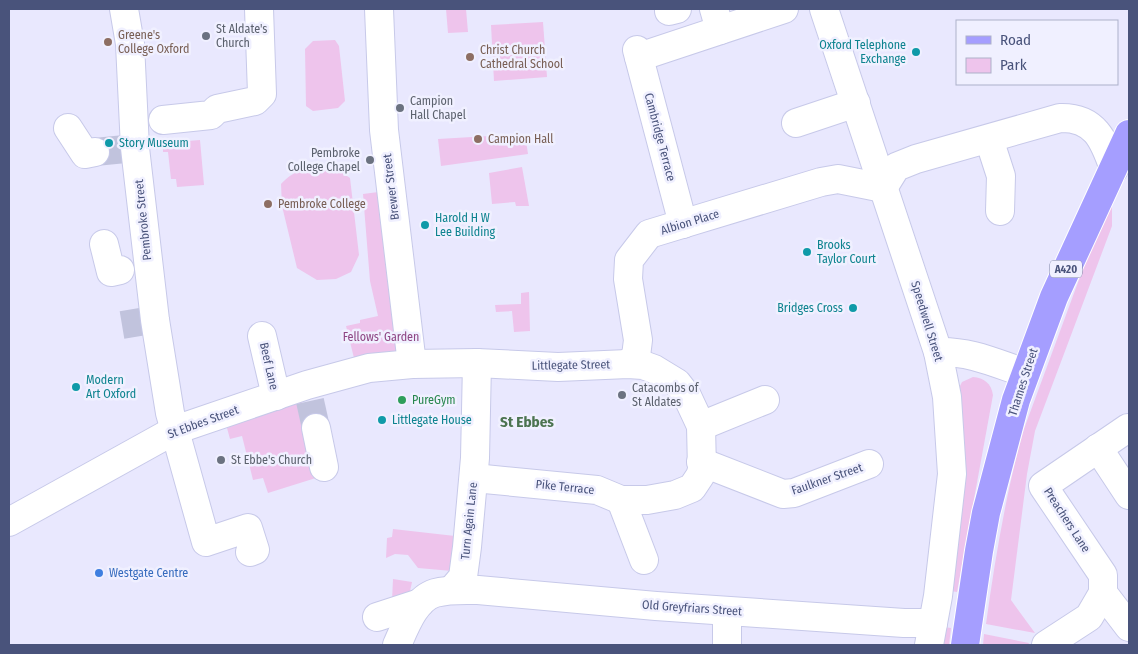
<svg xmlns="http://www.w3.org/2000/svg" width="1138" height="654" font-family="'Fira Sans Condensed',sans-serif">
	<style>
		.green { fill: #eec4ec }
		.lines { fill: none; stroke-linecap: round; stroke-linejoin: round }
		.minor-tunnel { stroke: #c1c3dd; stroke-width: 28; stroke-dasharray: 28 14; stroke-linecap: butt }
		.minor-casing { stroke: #c7c9e9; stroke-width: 30 }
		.major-casing { stroke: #fff; stroke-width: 30 }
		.minor { stroke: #fff; stroke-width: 28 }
		.major { stroke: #a59eff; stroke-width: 28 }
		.worship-dot { fill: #6b7280; stroke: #f0f0ff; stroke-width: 2 }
		.education-dot { fill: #8d6e63; stroke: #f0f0ff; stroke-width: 2 }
		.culture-dot { fill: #0f9aa8; stroke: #f0f0ff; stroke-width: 2 }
		.leisure-dot { fill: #2e9e5b; stroke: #f0f0ff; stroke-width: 2 }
		.shop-dot { fill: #3f7fe0; stroke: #f0f0ff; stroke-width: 2 }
		.labels { text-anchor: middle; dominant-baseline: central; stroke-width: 5; stroke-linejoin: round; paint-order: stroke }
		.shield { fill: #f0f0ff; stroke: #7b82a3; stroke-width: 1 }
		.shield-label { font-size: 11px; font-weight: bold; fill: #49537b }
		.worship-label { font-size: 12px; fill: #5b616d; stroke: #f0f0ff; text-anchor: start }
		.education-label { font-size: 12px; fill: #785e54; stroke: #f0f0ff; text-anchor: start }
		.culture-label { font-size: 12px; fill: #0d838f; stroke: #f0f0ff; text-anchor: start }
		.street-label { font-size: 12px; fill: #49537b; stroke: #f0f0ff }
		.park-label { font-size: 12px; fill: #8e4583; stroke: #f0f0ff }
		.leisure-label { font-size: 12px; fill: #27864d; stroke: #f0f0ff; text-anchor: start }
		.shop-label { font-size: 12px; fill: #366cbe; stroke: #f0f0ff; text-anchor: start }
		.quarter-label { font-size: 15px; font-weight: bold; fill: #4c7450; stroke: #f0f0ff }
	</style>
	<rect width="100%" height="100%" fill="#e9e8fe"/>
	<g class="green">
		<path d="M446,9H466L468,32L448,33Z"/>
		<path d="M543,22L547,77L494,81L491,25Z"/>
		<path d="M335,40L339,46L345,101L338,108L313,111L306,106L305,49L313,41Z"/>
		<path d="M525,134L528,154L441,166L438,139Z"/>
		<path d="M200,140L204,185L177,187L176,179H171L168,152H163V143Z"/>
		<path d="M329,167L341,172L350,178L359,255L351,272L336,279L317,280L297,268L282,206L281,184C296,168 308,168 329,167Z"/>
		<path d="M522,167L529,206H516L515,202L492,204L489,173Z"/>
		<path d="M1112,190V226L1035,431L1027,474L1011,600L1035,633L986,624C995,559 1006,492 1024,429Z"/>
		<path d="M386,191L404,355L374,359L354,358L346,326L360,323V320L378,316L370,281L363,194Z"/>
		<path d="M529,292L530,331L514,332L512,311L496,312L495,305L521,304V293Z"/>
		<path d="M973,377C984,378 991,383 993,395L957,592L951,591L959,388L962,382Z"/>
		<path d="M301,396L307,430L319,477L268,493L263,478L253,480L242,436L230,439L227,428Z"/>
		<path d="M393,529L455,536L452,571L418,568L408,555L395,554L386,558L387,538L392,537Z"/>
		<path d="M393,579L412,582L409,596L392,601Z"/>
		<path d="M944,627L951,628L949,645H941Z"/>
		<path d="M984,634L1029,643L1028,645H983Z"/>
	</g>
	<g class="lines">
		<g class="minor-tunnel">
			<path d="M95,152L125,149"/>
			<path d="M122,325L146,321"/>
			<path d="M310,401L316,428"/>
		</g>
		<g class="minor-casing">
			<g id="minor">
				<path d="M124,9L130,44L135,148L155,320L170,413L206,542L248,528L255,550L250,552"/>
				<path d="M379,9L384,130L412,364"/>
				<path d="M714,9L720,30"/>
				<path d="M824,9L938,352L947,397L952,474L938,596L929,645"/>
				<path d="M669,11L677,9"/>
				<path d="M637,50L683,224"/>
				<path d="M639,57L784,9"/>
				<path d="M163,120L211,115L217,109L255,101L262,94L259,9"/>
				<path d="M796,123L856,103"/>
				<path d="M68,128L85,154L95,152"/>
				<path d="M989,139L1001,176L1000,211"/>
				<path d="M883,188L896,167L916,159L1060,118C1095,117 1104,140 1114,169"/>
				<path d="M104,244L111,272L120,270"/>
				<path d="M262,336L276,396"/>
				<path d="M938,352C970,351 995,363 1025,373"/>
				<path d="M628,364L636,356L638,340L628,279L629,260L649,234L821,182L838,179L883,188"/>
				<path d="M701,426L765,400"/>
				<path d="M316,428L324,467"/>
				<path d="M1128,428L1043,486L1103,575V593L1129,627"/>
				<path d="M1098,448L1129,495"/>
				<path d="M701,462L783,494L794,493L869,464"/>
				<path d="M621,500L644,560"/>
				<path d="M9,522L175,430L307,385L369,368L412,364L477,363L558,367L628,364L643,365L654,369L677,383L687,396L701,426L702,470L700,476L692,488L675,495L647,500H621L597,490L474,478"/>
				<path d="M452,590L463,577L467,547L475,458L477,363"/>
				<path d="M377,617L420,603"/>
				<path d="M397,645C405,627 415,599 435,593C449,589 464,590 478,590L656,606L904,623H933"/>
				<path d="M727,645V611"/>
				<path d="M1046,645L1089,617L1103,593"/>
			</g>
		</g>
		<g class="major-casing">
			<path id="major" d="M965,645L979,551L986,513L1016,400L1054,297L1129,134"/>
		</g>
		<use href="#minor" class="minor"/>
		<use href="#major" class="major"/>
	</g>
	<g class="worship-dot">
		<circle cx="206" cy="36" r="5"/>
		<circle cx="400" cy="108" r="5"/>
		<circle cx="370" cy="160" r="5"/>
		<circle cx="622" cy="395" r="5"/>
		<circle cx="221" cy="460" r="5"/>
	</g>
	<g class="education-dot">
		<circle cx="108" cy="42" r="5"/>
		<circle cx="470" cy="57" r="5"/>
		<circle cx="478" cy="139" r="5"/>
		<circle cx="268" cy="204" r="5"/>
	</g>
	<g class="culture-dot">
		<circle cx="916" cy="52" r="5"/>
		<circle cx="109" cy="143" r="5"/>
		<circle cx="425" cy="225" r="5"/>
		<circle cx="807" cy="252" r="5"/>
		<circle cx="853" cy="308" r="5"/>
		<circle cx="76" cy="387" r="5"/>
		<circle cx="382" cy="420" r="5"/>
	</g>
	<circle class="leisure-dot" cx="402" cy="400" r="5"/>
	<circle class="shop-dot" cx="99" cy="573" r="5"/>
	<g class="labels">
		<rect class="shield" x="1050" y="260.5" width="32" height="17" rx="4"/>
		<g class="shield-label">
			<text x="1066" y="269">A420</text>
		</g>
		<g class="worship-label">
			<text x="216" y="29">St Aldate's<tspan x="216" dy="14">Church</tspan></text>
			<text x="410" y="101">Campion<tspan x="410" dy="14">Hall Chapel</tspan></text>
			<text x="360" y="153" text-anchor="end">Pembroke<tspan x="360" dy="14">College Chapel</tspan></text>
			<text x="632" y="388">Catacombs of<tspan x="632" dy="14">St Aldates</tspan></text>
			<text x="231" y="460">St Ebbe's Church</text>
		</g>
		<g class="education-label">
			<text x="118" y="35">Greene's<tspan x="118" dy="14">College Oxford</tspan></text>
			<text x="480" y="50">Christ Church<tspan x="480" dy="14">Cathedral School</tspan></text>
			<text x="488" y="139">Campion Hall</text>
			<text x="278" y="204">Pembroke College</text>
		</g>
		<g class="culture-label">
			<text x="906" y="45" text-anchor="end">Oxford Telephone<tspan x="906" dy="14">Exchange</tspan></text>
			<text x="119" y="143">Story Museum</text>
			<text x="435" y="218">Harold H W<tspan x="435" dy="14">Lee Building</tspan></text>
			<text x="817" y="245">Brooks<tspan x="817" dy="14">Taylor Court</tspan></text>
			<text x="843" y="308" text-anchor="end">Bridges Cross</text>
			<text x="86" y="380">Modern<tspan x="86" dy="14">Art Oxford</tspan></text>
			<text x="392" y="420">Littlegate House</text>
		</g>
		<g class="street-label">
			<text transform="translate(660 137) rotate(75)">Cambridge Terrace</text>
			<text transform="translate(391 187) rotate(-97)">Brewer Street</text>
			<text transform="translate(143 220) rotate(-96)">Pembroke Street</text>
			<text transform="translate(690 222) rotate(-17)">Albion Place</text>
			<text transform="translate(927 321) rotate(73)">Speedwell Street</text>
			<text transform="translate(571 365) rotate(-1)">Littlegate Street</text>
			<text transform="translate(269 366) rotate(77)">Beef Lane</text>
			<text transform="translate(1023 382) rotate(-72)">Thames Street</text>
			<text transform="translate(203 422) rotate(-20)">St Ebbes Street</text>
			<text transform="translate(827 479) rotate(-19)">Faulkner Street</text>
			<text transform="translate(565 487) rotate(6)">Pike Terrace</text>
			<text transform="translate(1067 520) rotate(57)">Preachers Lane</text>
			<text transform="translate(469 521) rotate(-84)">Turn Again Lane</text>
			<text transform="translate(692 608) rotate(4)">Old Greyfriars Street</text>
		</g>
		<g class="park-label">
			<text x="381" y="337">Fellows' Garden</text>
		</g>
		<g class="leisure-label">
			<text x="412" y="400">PureGym</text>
		</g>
		<g class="shop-label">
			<text x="109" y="573">Westgate Centre</text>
		</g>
		<g class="quarter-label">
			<text x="527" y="422">St Ebbes</text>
		</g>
	</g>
	<rect width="1138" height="654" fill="none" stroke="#49537b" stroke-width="20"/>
	<rect x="956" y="20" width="162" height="65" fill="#f0f0ff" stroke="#adb1ca"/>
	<rect x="966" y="36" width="25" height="8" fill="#a59eff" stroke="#adb1ca"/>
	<text x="1000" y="45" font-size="15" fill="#49537b">Road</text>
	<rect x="966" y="58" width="25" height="15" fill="#eec4ec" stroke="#adb1ca"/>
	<text x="1000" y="70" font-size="15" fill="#49537b">Park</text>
</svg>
